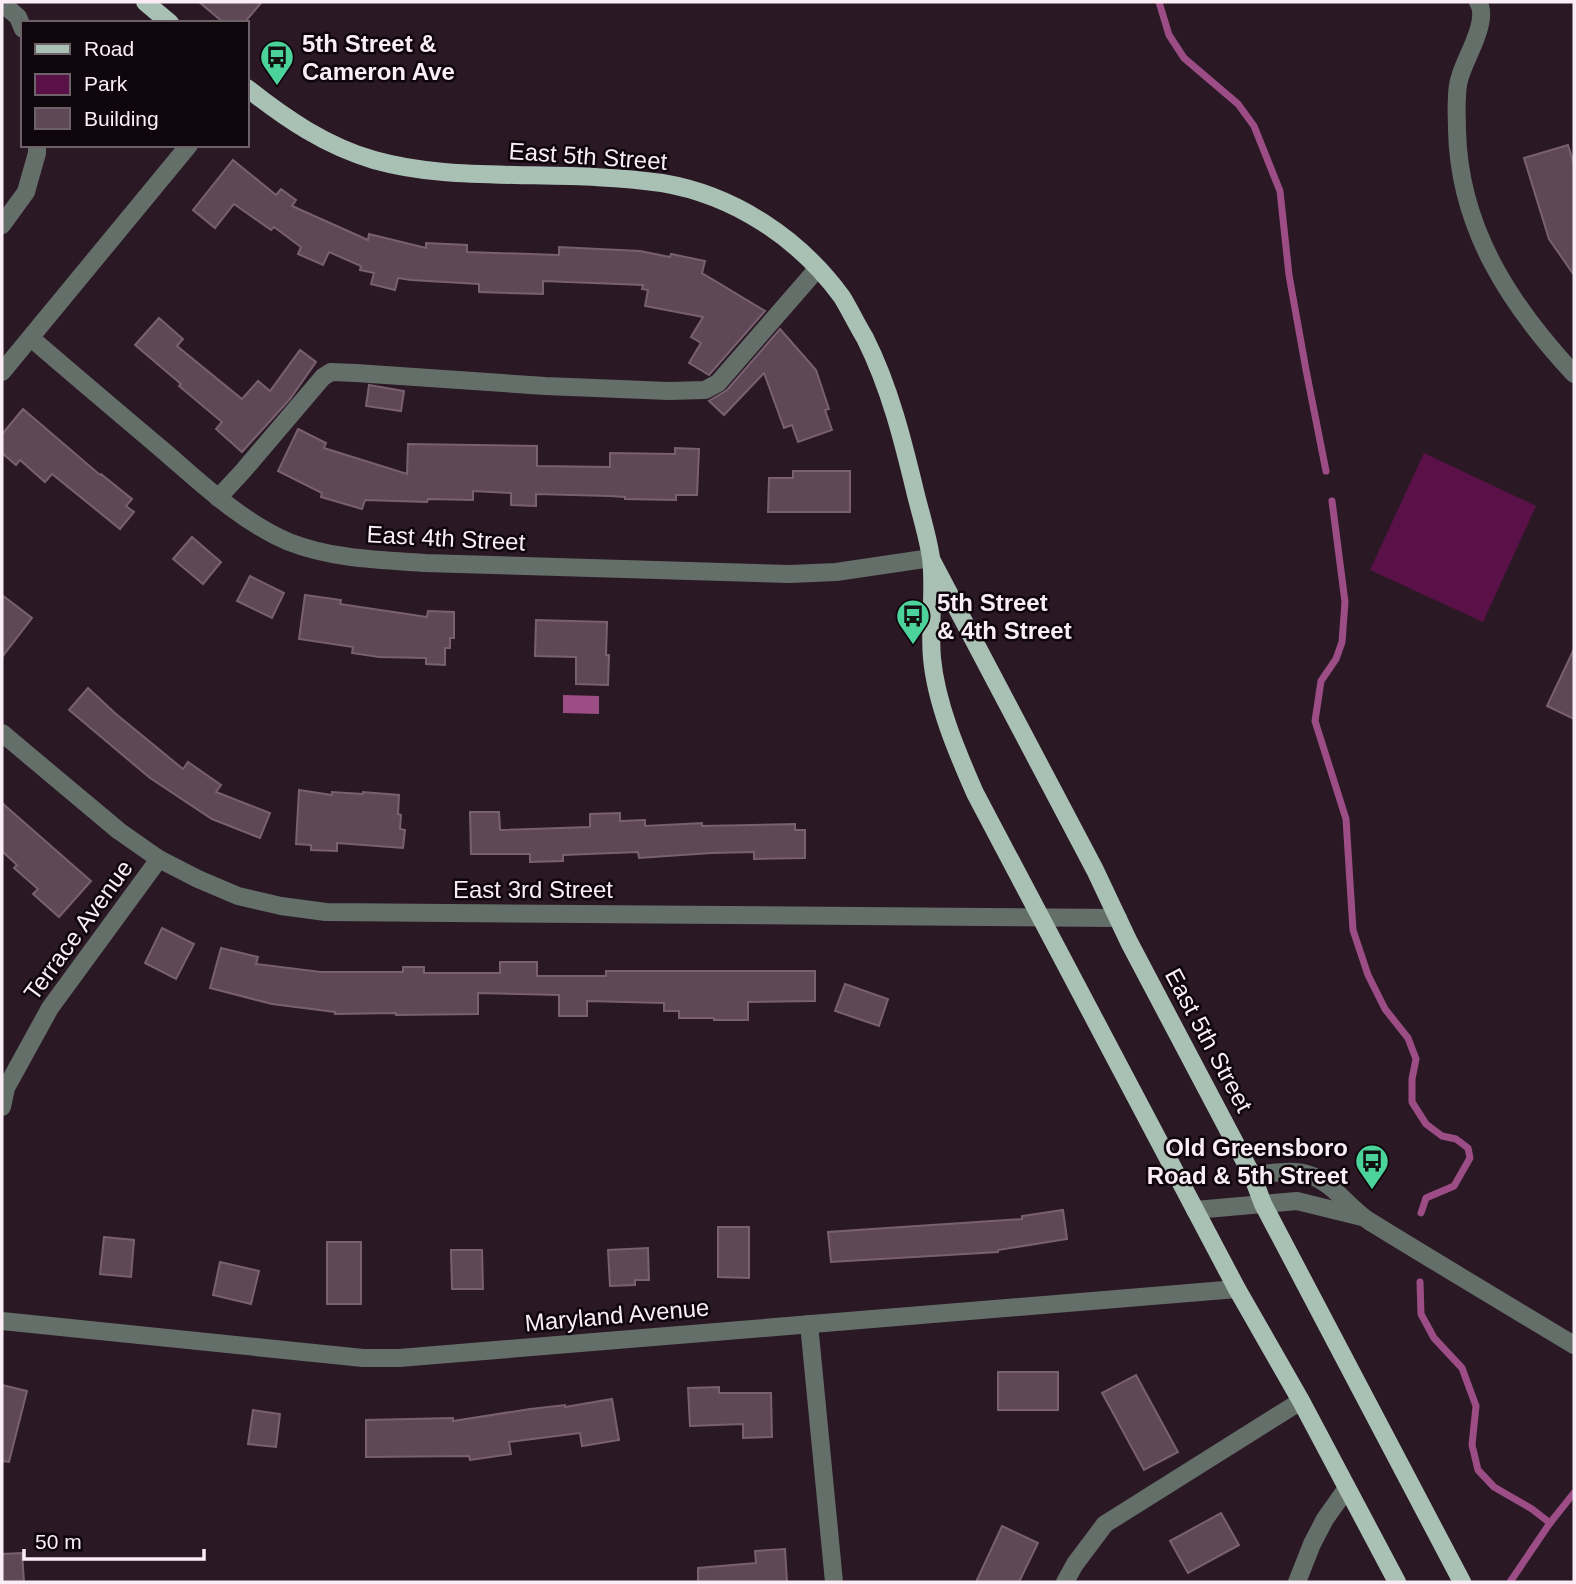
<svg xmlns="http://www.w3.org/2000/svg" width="1576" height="1584" font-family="Arial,sans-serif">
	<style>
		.green { fill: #591148 }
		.water { fill: #9d4d85 }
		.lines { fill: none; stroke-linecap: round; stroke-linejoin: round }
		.stream { stroke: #9d4d85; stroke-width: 7 }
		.building { fill: #5e4856; stroke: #786070; stroke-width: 2 }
		.minor { stroke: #646f69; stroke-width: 18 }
		.major { stroke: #a9c1b4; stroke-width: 18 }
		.labels { text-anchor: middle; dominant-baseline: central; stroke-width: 5; stroke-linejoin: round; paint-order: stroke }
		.poi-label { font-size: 24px; font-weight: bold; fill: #fbedf6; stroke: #0e060b; text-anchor: start }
		.street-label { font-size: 24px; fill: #fbedf6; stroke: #0e060b }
	</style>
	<rect width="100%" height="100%" fill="#2b1825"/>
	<path class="green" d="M1424,453L1536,506L1483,622L1370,570Z"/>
	<path class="water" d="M563,695L599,696V714L563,713Z"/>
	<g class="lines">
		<g class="stream">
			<path d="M1159,2L1169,35L1184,58L1238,104L1254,126L1280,191L1289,275L1306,370L1326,471"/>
			<path d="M1332,501L1345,602L1342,642L1336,659L1321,681L1315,721L1346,819L1353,930L1368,975L1385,1009L1408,1038L1416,1059L1412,1079V1102L1426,1124L1442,1136L1456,1139L1468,1148L1470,1158L1454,1186L1426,1198L1421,1213"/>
			<path d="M1420,1282L1421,1314L1434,1338L1462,1368L1476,1406L1472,1445L1478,1470L1494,1487L1532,1509L1550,1523"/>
			<path d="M1510,1582L1550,1523L1574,1493"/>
		</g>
	</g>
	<g class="building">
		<path d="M199,2H262L244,23H224Z"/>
		<path d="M1568,145L1574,164V275L1549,239L1524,158Z"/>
		<path d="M233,160L276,195L281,189L296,200L292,206L368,240L369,234L426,248V243L467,245V252L559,255V247L640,251L670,257L671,254L705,261L702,273L765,311L709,375L689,363L701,343L691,337L703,317L645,306L648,290L642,289L643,285L543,281V294L479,292V284L411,280L398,278L395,290L371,284L374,273L360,270L361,266L329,252L323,265L298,254L301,247L274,227L271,230L234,204L215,228L193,210Z"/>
		<path d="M159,318L183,339L177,346L242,399L258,381L270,391L300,350L316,362L290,399L242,452L216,429L222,422L179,386L181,384L135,345Z"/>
		<path d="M780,329L816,370L829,409L825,410L832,430L798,442L792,425L784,428L764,373L724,415L709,401L727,390Z"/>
		<path d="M369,385L404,391L401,411L366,406Z"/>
		<path d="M23,409L100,475L101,474L132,499L126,506L134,512L120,529L52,474L45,482L20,460L16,465L2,453V434Z"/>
		<path d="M298,429L326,443L324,448L407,474L408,444L537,446V466L610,467V453L675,454V448L699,449L697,495H676V500L625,499V497L609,496L536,494V506L511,505V493L473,491V500L428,499L427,502L365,500L362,509L321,497L322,493L278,471Z"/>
		<path d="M793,471H850V512H768L769,478H793Z"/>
		<path d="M192,537L221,562L203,584L173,559Z"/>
		<path d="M250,576L284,593L272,618L237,601Z"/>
		<path d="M2,595L32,618L2,657Z"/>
		<path d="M305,595L341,600L340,604L427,617L428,611L454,612V638H450V648H445V665L426,664V658L379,657L352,653L353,647L299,639Z"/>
		<path d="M536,620L607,622L606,655H609L608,685L576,684V657L535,656Z"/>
		<path d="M1574,649V719L1547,706Z"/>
		<path d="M88,688L116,714L183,769L188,762L221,785L216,792L270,813L260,838L212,819L150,778L69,710Z"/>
		<path d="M299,790L332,795V792L363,794V792L399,795L398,814L401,815L400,829L405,830L403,848L337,843V851L311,850V845L296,844Z"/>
		<path d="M2,803L91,881L59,917L33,894L38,889L14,868L17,865L2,851Z"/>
		<path d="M470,812H499L500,830L590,827V814L620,813V821L645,820V826L702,823V826L795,824V830H805V858L754,859V852L711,853L639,858L638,852L563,855V861L530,862V854H471Z"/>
		<path d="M162,928L194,944L176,979L145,963Z"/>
		<path d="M221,948L258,957L256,964L321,972H403V967H424V973H500V962H537V976H606V971H815V1001L748,1002V1020H714V1018H679V1011H664V1003L587,1001V1016H559V995L478,993V1014L396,1015V1013L335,1014V1012L272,1004L210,988Z"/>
		<path d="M845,984L888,999L879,1026L835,1011Z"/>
		<path d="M1063,1210L1067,1239L998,1250V1252L831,1262L828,1232L1022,1219V1216Z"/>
		<path d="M718,1227H749V1278L718,1277Z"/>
		<path d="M104,1237L134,1240L131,1277L100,1274Z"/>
		<rect x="327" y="1242" width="34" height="62"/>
		<path d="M648,1248L649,1280H635V1285L610,1286L608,1250Z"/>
		<path d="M451,1250H482L483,1289H452Z"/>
		<path d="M220,1262L259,1271L251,1304L213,1295Z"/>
		<rect x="998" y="1372" width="60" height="38"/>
		<path d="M1136,1375L1178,1452L1144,1470L1102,1393Z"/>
		<path d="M2,1385L27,1391L9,1462L2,1461Z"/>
		<path d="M719,1387V1393H771L772,1437L743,1438V1424L690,1426L688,1388Z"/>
		<path d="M612,1399L619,1440L582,1446L580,1433L509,1442L511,1454L470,1460L469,1456L366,1457V1420L453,1418V1421L530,1409L565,1405V1407Z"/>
		<path d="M253,1410L280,1414L276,1447L248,1444Z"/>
		<path d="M1221,1513L1239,1545L1188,1573L1170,1541Z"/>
		<path d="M1002,1526L1038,1543L1019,1582H976Z"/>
		<path d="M785,1549L787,1582H698V1568L756,1563L755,1551Z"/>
		<path d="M22,1553L24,1582H2V1554Z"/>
	</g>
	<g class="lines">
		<g class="minor">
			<path d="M1478,2C1490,20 1465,58 1460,77C1458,83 1457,91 1457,98C1456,108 1457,119 1457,130C1459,228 1510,305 1574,374"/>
			<path d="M2,3L18,17L23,29"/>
			<path d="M2,225L26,192L37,153V145"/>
			<path d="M31,338C75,376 120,414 165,452C203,485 242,522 289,542C332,559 380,560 425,563L790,574L836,572L931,558"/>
			<path d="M2,372L189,145"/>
			<path d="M218,498L243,471L323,377L331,372L356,373L545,386L669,391L705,390L718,383L818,268"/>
			<path d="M2,733L119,831L159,859L198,879L238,896L281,906L326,912L1118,918"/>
			<path d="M2,1107L6,1088L50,1008L159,859"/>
			<path d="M1252,1175C1270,1174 1293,1168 1310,1175C1334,1184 1348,1207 1369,1221C1437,1263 1506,1304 1574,1345"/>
			<path d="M1195,1210L1297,1201L1362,1217"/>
			<path d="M2,1321L363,1358H399L1237,1289"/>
			<path d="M809,1324L834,1582"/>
			<path d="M1065,1582L1075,1564L1105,1524L1301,1401"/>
			<path d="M1297,1582L1312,1544L1325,1519L1347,1488"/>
		</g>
		<g class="major">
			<path d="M145,2L170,23"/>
			<path d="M247,88C286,119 326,146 374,160C420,173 467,174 515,175C563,176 613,176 662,183C734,195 799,238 842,297C850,310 857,325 865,338C890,388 903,441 916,495C921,515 928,537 931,558C935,590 929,625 932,658C936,703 957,752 975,793L1237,1289L1301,1401L1397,1582"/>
			<path d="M932,561L1095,870L1129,942L1252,1175L1263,1204L1462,1582"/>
		</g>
	</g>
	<defs>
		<g id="bus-pin" transform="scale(1.75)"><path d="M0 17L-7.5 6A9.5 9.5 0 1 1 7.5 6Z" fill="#4cd39b" stroke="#0e060b"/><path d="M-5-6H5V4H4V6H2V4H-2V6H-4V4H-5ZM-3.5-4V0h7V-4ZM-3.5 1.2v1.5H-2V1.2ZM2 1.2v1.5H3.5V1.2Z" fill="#111"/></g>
	</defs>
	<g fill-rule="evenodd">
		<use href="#bus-pin" x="277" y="57"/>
		<use href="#bus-pin" x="913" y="616"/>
		<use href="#bus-pin" x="1372" y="1161"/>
	</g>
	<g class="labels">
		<g class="poi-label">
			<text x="302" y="43">5th Street &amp;<tspan x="302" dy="28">Cameron Ave</tspan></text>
			<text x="937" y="602">5th Street<tspan x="937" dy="28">&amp; 4th Street</tspan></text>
			<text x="1348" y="1147" text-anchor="end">Old Greensboro<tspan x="1348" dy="28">Road &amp; 5th Street</tspan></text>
		</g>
		<g class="street-label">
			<text transform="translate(588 156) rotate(4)">East 5th Street</text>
			<text transform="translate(446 538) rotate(3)">East 4th Street</text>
			<text x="533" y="889">East 3rd Street</text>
			<text transform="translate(78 930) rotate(-54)">Terrace Avenue</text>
			<text transform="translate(1209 1040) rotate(62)">East 5th Street</text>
			<text transform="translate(617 1315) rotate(-5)">Maryland Avenue</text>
		</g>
	</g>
	<rect width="1576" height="1584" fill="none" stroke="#fbedf6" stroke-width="7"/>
	<rect x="21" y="21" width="228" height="126" fill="#0e060b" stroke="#6d6269" stroke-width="2"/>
	<rect x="35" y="44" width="35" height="10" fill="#a9c1b4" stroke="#6d6269" stroke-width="2"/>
	<text x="84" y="56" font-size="21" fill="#fbedf6">Road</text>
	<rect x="35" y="74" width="35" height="21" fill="#591148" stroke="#6d6269" stroke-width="2"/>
	<text x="84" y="91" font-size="21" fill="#fbedf6">Park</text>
	<rect x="35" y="108" width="35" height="21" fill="#5e4856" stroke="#6d6269" stroke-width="2"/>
	<text x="84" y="126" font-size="21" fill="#fbedf6">Building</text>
	<path d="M24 1549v10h180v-10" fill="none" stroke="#fbedf6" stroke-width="3.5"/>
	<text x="35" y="1549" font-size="21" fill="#fbedf6" stroke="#0e060b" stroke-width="5" paint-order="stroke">50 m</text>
</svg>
